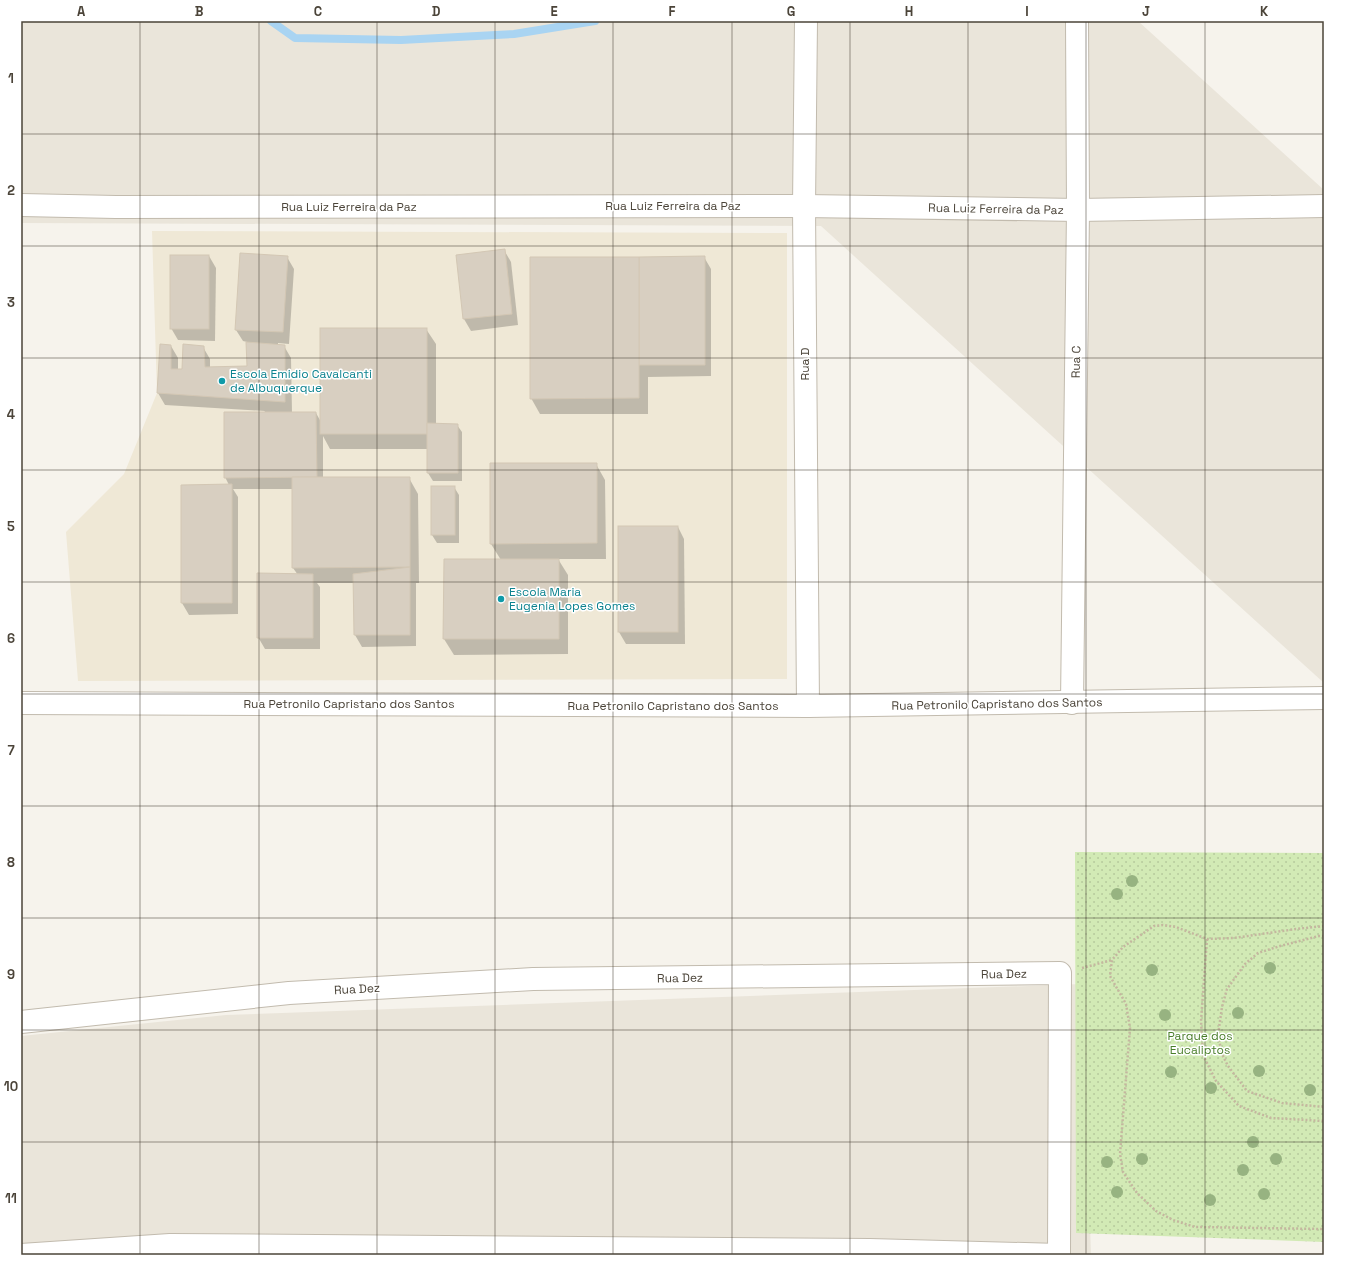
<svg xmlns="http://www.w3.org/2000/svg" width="1345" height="1276" font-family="'Space Grotesk',sans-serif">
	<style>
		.residential { fill: #eae5da }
		.education { fill: #efe8d6 }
		.park { fill: url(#park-dots) }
		.shadow { fill: #0003 }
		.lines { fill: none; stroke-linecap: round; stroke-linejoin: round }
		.stream { stroke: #a9d4f2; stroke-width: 8 }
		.building { fill: #d8cfc1; stroke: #d3c7b4 }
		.minor-casing { stroke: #c2bbae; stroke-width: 24 }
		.path { stroke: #c4b79f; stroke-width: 2.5; stroke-dasharray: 2 2; stroke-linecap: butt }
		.minor { stroke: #fff; stroke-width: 22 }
		.tree { fill: #97b381 }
		.grid { fill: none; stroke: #4b4439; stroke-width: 1; stroke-opacity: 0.55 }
		.culture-dot { fill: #0f9aa8; stroke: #fff; stroke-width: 1.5 }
		.labels { text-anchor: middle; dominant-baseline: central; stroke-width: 3; stroke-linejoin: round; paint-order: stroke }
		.street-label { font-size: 12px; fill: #4b4439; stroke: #fff }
		.culture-label { font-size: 12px; fill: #0d838f; stroke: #fff; text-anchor: start }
		.park-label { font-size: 12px; fill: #4a7f2a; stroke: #fff }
		.neatline { fill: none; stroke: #4b4439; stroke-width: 1.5 }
		.grid-label { font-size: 13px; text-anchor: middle; font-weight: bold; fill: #4b4439 }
	</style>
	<defs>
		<pattern id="park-dots" width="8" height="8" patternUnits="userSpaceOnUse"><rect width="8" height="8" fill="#d2eab5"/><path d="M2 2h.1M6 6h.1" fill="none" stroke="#b6ca9c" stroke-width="1.8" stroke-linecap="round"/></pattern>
	</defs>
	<rect width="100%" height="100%" fill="#f6f3ec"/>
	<g class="residential">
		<path d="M21,21H1138L1324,190V683L821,226L21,223Z"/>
		<path d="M1082,984L1091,1255H21V1036L226,1015Z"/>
	</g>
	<path class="education" d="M152,231L787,233V679L78,681L66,532L124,474L157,393Z"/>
	<path class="park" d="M1075,852L1324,853V1242L1076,1233Z"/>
	<g class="shadow">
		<path d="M504,250L511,262L518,325L471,331L464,319L457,256Z"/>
		<path d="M209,256L216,268L215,341L178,340L171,328Z"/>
		<path d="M287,257L294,269L289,344L278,343V345L284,346L291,358L292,413H316L321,422L426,329L436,344V424L457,425L462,432V481H433L428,473V449H330L323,436V478H409L418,494L419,583H416V646L362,647L355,635L354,583H317L320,587V649H265L258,637L298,575L293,568V489H233L238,497V614L189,615L182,603L229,485L225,477L265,411L165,405L158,393L171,346L178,358V370H183L203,347L210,359V368L248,367L247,342L243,341L236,330Z"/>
		<path d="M704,257L711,269V376L648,377V414H540L531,398Z"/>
		<path d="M596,464L605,480L606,559H558L568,575V654L454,655L444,639L445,560H501L491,544Z"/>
		<path d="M432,487H454L459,495V543H437L432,535Z"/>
		<path d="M678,527L684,539L685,644H626L619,632Z"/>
	</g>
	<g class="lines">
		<path class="stream" d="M271,21L295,38L401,40L514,34L595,21"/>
	</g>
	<g class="building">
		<path d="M505,249L512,314L463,319L456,255Z"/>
		<path d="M240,253L288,256L283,332L235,330Z"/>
		<rect x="170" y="255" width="39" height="74"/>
		<path d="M705,256V365H639V257Z"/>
		<path d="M530,257H639V398L530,399Z"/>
		<rect x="320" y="328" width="107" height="106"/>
		<path d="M246,342L285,345V402L157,393L160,344L171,345V369H182L183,344L204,346L205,367L247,366Z"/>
		<path d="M224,412H316L317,477L224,478Z"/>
		<path d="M427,423L458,424V473H427Z"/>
		<path d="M490,463H597V543L490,544Z"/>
		<path d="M292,477H410V567L292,568Z"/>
		<path d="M232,484V603H181V485Z"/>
		<rect x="431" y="486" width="24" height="49"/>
		<rect x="618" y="526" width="60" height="106"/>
		<path d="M444,559H559V639H443Z"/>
		<path d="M410,567V635H354L353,574Z"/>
		<path d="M257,573L313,574V638H257Z"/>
	</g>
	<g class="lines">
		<g class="minor-casing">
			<g id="minor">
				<path d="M806,21L804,206L808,706"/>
				<path d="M21,205L116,207L804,206L1078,210L1324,206"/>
				<path d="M21,703L808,706L1324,698"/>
				<path d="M1072,703L1078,210L1077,21"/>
				<path d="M21,1022L289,993L533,979L1060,973L1059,1255"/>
				<path d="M21,1255L170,1245L870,1250L1059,1255"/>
			</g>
		</g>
		<g class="path">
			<path d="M1324,926L1296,929L1234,938L1207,939L1176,927L1163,925L1154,926L1123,947L1112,960L1110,976L1126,1004L1130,1028L1120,1154L1123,1172L1137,1193L1156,1211L1173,1220L1195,1227L1324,1229"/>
			<path d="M1324,936H1319L1280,946L1258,953L1245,964L1227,989L1222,1007L1218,1035L1222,1054L1228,1066L1247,1091L1282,1103L1324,1107"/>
			<path d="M1207,939L1201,1021L1203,1055L1216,1081L1239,1106L1271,1118L1324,1121"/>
			<path d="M1082,968L1112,960"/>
		</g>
		<use href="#minor" class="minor"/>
	</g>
	<g class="tree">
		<circle cx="1132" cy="881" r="6"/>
		<circle cx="1117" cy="894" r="6"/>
		<circle cx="1270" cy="968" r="6"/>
		<circle cx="1152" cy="970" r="6"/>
		<circle cx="1238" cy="1013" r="6"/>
		<circle cx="1165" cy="1015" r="6"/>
		<circle cx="1259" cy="1071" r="6"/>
		<circle cx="1171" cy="1072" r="6"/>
		<circle cx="1211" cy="1088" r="6"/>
		<circle cx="1310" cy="1090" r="6"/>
		<circle cx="1253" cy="1142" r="6"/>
		<circle cx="1142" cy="1159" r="6"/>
		<circle cx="1276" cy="1159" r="6"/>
		<circle cx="1107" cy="1162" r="6"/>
		<circle cx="1243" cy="1170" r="6"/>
		<circle cx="1117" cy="1192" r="6"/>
		<circle cx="1264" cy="1194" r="6"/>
		<circle cx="1210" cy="1200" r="6"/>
	</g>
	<path class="grid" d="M140,21V1255M259,21V1255M377,21V1255M495,21V1255M613,21V1255M732,21V1255M850,21V1255M968,21V1255M1086,21V1255M1205,21V1255M21,134H1324M21,246H1324M21,358H1324M21,470H1324M21,582H1324M21,694H1324M21,806H1324M21,918H1324M21,1030H1324M21,1142H1324"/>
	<g class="culture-dot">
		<circle cx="222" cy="381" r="4"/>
		<circle cx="501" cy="599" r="4"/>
	</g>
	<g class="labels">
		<g class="street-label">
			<text x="673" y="206">Rua Luiz Ferreira da Paz</text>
			<text x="349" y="207">Rua Luiz Ferreira da Paz</text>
			<text transform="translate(996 209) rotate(1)">Rua Luiz Ferreira da Paz</text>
			<text transform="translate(1076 362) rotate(-89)">Rua C</text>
			<text transform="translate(805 364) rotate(-90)">Rua D</text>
			<text x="349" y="704">Rua Petronilo Capristano dos Santos</text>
			<text transform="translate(997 704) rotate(-1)">Rua Petronilo Capristano dos Santos</text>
			<text x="673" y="706">Rua Petronilo Capristano dos Santos</text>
			<text transform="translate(1004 974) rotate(-1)">Rua Dez</text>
			<text transform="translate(680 978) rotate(-1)">Rua Dez</text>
			<text transform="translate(357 989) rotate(-3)">Rua Dez</text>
		</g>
		<g class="culture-label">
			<text x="230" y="374">Escola Emidio Cavalcanti<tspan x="230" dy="14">de Albuquerque</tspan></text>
			<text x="509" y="592">Escola Maria<tspan x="509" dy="14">Eugenia Lopes Gomes</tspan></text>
		</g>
		<g class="park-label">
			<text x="1200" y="1036">Parque dos<tspan x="1200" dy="14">Eucaliptos</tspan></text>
		</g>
	</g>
	<rect width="1345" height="1276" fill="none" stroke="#ffffff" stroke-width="44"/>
	<rect x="22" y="22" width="1301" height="1232" class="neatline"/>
	<g class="grid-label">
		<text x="81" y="16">A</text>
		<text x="199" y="16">B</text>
		<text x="318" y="16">C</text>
		<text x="436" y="16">D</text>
		<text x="554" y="16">E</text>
		<text x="672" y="16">F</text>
		<text x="791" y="16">G</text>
		<text x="909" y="16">H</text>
		<text x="1027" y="16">I</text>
		<text x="1146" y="16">J</text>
		<text x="1264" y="16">K</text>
		<text x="11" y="83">1</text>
		<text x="11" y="195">2</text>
		<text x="11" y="307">3</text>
		<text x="11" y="419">4</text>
		<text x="11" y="531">5</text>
		<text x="11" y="643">6</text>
		<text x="11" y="755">7</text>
		<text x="11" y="867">8</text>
		<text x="11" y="979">9</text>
		<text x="11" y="1091">10</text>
		<text x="11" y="1203">11</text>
	</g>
</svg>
